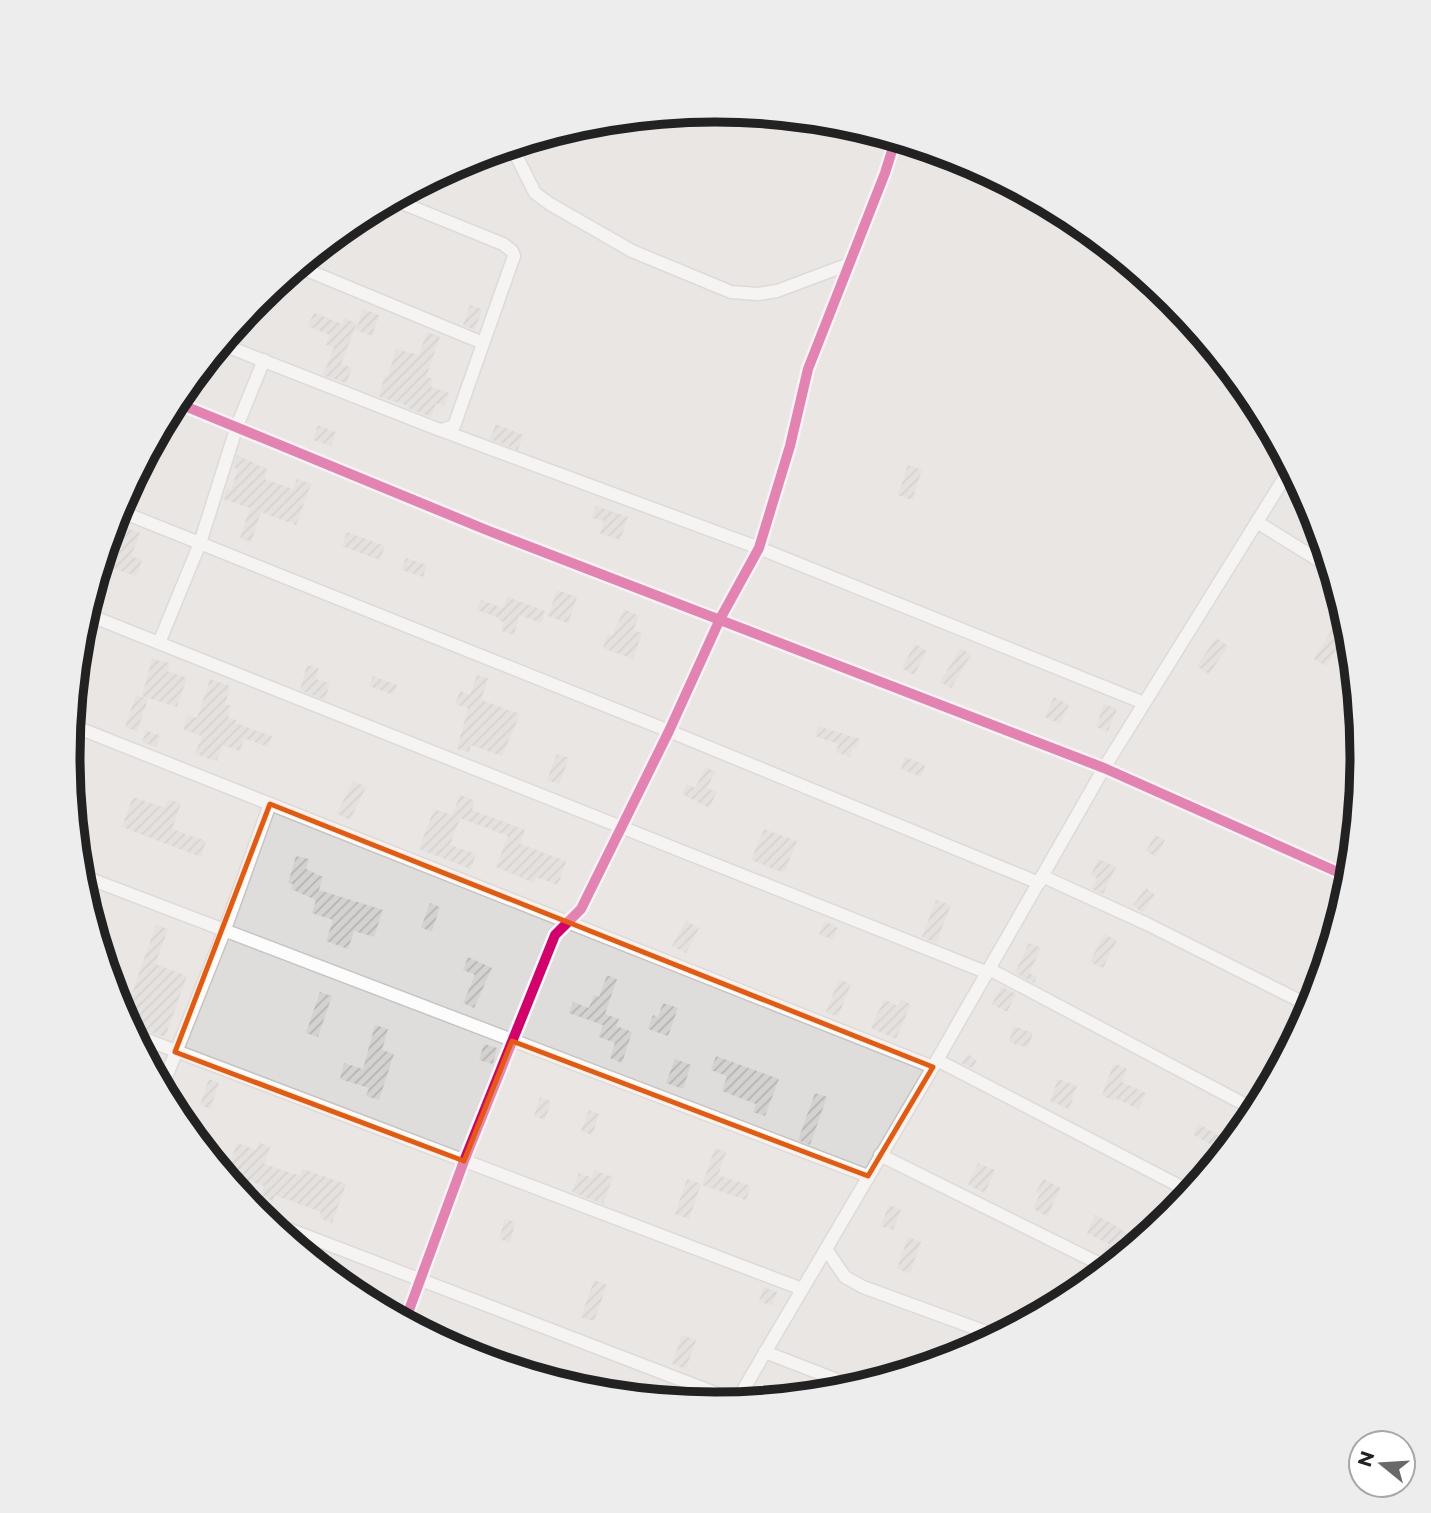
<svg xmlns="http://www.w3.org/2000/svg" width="1431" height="1513" font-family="Montserrat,sans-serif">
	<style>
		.residential { fill: #dfdddc }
		.building { fill: url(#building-hatch) }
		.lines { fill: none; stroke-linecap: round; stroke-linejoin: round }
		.minor-casing { stroke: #c6c4c3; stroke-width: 15 }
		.minor { stroke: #fdfcfc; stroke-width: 12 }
		.cycleway-casing { stroke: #fff; stroke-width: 15 }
		.cycleway { stroke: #d6006c; stroke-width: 10 }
		.marked { fill: none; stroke: #e8590c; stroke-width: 5; stroke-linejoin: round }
		.rim { fill: none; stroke: #222; stroke-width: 9 }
	</style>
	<defs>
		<pattern id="building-hatch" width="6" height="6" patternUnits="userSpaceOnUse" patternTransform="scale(1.75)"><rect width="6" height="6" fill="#d4d2d0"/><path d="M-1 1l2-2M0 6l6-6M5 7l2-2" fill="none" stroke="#b6b4b2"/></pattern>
	</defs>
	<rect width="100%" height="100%" fill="#f0edeb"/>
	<circle class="residential" cx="716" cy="756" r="645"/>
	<g class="building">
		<path d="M375,208L366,233L347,226L356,218Z"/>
		<path d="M470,305L482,309L475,330L463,325Z"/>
		<path d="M363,309L379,315L372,336L356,330Z"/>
		<path d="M314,313L342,324L344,318L357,323L341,364L352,368L346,383L323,375L334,347L326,345L330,335L308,326Z"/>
		<path d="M427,332L440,337L426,377L433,379L431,387L449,393L444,406L436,403L431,417L408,408V406L379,396L385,375L388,376L396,349L419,355Z"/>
		<path d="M496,424L523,435L518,450L490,439Z"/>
		<path d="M318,425L336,432L331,446L313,440Z"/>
		<path d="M237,455L267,469L264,479L293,489L297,479L311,484L296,525L261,512L251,542L240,538L250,508L223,499L227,488L231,490L238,469L233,467Z"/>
		<path d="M908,465L922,470L912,500L898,495Z"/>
		<path d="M596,506L628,517L620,540L600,533L604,521L592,518Z"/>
		<path d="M126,528L140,533L131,556L142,560L136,576L112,568Z"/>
		<path d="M347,532L385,546L380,560L342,546Z"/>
		<path d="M406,558L427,565L423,577L401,570Z"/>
		<path d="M557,590L577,597L568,623L548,616Z"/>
		<path d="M507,597L545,611L541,623L519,615L514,635L502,631L504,622L498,620L499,618L477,610L481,600L503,608Z"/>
		<path d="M624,609L639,616L633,630L642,633L633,659L603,648L608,634L612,636Z"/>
		<path d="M1344,610L1350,628L1326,666L1314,659Z"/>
		<path d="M1216,638L1228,646L1209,674L1197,666Z"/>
		<path d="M915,644L927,651L914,675L902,668Z"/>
		<path d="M961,648L971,655L951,688L940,682Z"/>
		<path d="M152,659L169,663L167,671L187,678L177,707L142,696Z"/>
		<path d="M307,665L319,668L315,679L330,683L325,700L300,690Z"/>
		<path d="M477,675L488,678L481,700L520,714L502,756L471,745L469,752L457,749L468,708L455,704L460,691L470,695Z"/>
		<path d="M373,676L397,685L393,695L369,686Z"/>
		<path d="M210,679L230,686L225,704L231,706L228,717L236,720L235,723L272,736L268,747L244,738L240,751L222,745L217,761L195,754L202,736L183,729L188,715L197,718Z"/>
		<path d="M136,695L148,699L137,731L125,727Z"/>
		<path d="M1054,697L1069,705L1060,724L1045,717Z"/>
		<path d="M1104,704L1117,709L1108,731L1096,727Z"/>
		<path d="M818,726L860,739L856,749L853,748L850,757L836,752L839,744L815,736Z"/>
		<path d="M146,730L160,736L156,747L142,742Z"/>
		<path d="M557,754L569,758L559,784L547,780Z"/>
		<path d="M905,757L925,765L921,777L901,769Z"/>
		<path d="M706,767L715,772L707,788L717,792L709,808L682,794L687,784L695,788Z"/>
		<path d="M353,781L366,787L350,820L337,814Z"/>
		<path d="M460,795L475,801L472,810L525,830L520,844L566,861L558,885L536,877L534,883L496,867L508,836L460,818L450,845L476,854L471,869L419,849L434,809L452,815Z"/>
		<path d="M133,797L165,808L168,799L181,803L172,829L206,841L201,857L122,827Z"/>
		<path d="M73,808L88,814L77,844L75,821Z"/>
		<path d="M764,829L797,841L784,873L751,860Z"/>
		<path d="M1155,835L1165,840L1156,857L1146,851Z"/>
		<path d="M296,856L309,859L306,869L323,877L319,890L383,910L374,937L354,931L348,949L326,941L333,920L312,913L316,900L291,889L293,884L288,883Z"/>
		<path d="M1098,859L1116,867L1103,894L1092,889L1097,878L1091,875Z"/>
		<path d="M1146,888L1155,895L1142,912L1133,905Z"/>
		<path d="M936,900L951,905L936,943L922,937Z"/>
		<path d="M430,903L440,907L432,931L421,928Z"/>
		<path d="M686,921L699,928L686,953L672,946Z"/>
		<path d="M825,921L838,928L832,940L819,934Z"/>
		<path d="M156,925L168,929L155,964L187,976L165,1037L128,1024L124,1016Z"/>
		<path d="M1104,934L1117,940L1103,968L1090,962Z"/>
		<path d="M1029,943L1041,948L1029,973L1037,977L1034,983L1015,973Z"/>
		<path d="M468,957L492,968L474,1008L463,1003L475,975L463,970Z"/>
		<path d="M607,975L617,979L605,1014L619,1019L616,1026L632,1032L622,1063L610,1058L615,1043L599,1037L603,1025L569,1013L573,1002L589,1008L594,995L599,997Z"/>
		<path d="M839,979L851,984L838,1017L826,1012Z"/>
		<path d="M1001,987L1016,994L1007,1012L992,1004Z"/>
		<path d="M320,992L332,996L318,1037L306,1033Z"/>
		<path d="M884,999L898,1006L901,1000L911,1004L896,1039L871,1028Z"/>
		<path d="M663,1003L678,1008L668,1036L648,1029L653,1015L658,1017Z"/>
		<path d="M375,1025L388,1029L382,1050L394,1054L379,1100L366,1096L369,1088L340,1079L344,1063L363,1069Z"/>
		<path d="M1014,1026L1033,1033L1028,1048L1009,1042Z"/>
		<path d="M484,1044L497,1048L493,1064L479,1060Z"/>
		<path d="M968,1054L977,1061L972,1068L961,1063Z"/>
		<path d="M716,1056L779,1079L765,1116L753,1112L756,1104L722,1091L727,1076L711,1070Z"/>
		<path d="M675,1059L691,1065L683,1089L666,1083Z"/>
		<path d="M1114,1063L1127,1069L1122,1082L1146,1093L1138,1109L1115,1098L1114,1101L1102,1095Z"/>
		<path d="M209,1079L219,1083L210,1109L200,1105Z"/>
		<path d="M1058,1079L1077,1086L1069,1109L1050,1101Z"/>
		<path d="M815,1093L827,1097L810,1145L798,1140Z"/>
		<path d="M540,1097L551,1101L545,1120L534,1116Z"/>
		<path d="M589,1110L599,1114L592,1135L581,1131Z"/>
		<path d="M1199,1124L1221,1137L1215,1147L1193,1134Z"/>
		<path d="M258,1142L270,1147L264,1164L300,1176L303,1169L346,1184L332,1223L319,1218L321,1212L275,1195L273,1201L261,1196L264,1186L241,1178L239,1183L230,1180L226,1175L237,1143L256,1150Z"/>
		<path d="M715,1148L726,1152L718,1175L751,1186L746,1200L702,1185Z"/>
		<path d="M978,1163L995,1170L985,1193L968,1185Z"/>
		<path d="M594,1170L613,1177L603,1204L572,1192L579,1173L592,1178Z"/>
		<path d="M687,1179L701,1184L689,1219L675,1214Z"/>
		<path d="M1043,1179L1061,1188L1047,1216L1033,1209L1040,1194L1036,1192Z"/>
		<path d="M889,1205L901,1210L893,1230L881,1226Z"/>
		<path d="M1095,1215L1113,1224L1132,1237L1114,1262L1101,1255L1109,1244L1087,1233Z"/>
		<path d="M505,1219L515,1222L510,1243L499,1239Z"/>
		<path d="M908,1237L921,1242L910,1273L897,1269Z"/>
		<path d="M594,1280L607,1285L594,1321L581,1317Z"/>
		<path d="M764,1287L777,1292L772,1306L759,1301Z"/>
		<path d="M682,1335L696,1340L686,1369L672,1364Z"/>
	</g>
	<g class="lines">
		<g class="minor-casing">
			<g id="minor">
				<path d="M511,145L535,193L550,204L632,251L731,292L758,294L777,291L849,264"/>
				<path d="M392,199L503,244L512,251L514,256L454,426L442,430"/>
				<path d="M297,266L483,343"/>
				<path d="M221,344L435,428L759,548L1144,703"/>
				<path d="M175,402L489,531L1104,768L1351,878"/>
				<path d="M117,510L669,731L1039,883"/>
				<path d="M1257,522L1331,568"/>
				<path d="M86,614L988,973"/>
				<path d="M159,643L200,543L237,426L264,360"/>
				<path d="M71,725L933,1067"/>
				<path d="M80,875L868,1176"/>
				<path d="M1042,876L1147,924L1312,1007"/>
				<path d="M989,969L1257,1111"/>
				<path d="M134,1035L802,1289"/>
				<path d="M937,1060L1191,1192"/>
				<path d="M162,1087L224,932L270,804"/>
				<path d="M880,1155L1108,1268"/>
				<path d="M265,1220L736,1401"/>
				<path d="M826,1249L845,1277L863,1287L997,1336"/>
				<path d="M405,1321L464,1161L555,935L581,909L669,731L720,619L759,548L790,446L808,369L885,173L896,138"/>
				<path d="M765,1352L855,1387"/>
				<path d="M736,1402L933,1067L1104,768L1291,467"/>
			</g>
		</g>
		<use href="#minor" class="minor"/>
		<g class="cycleway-casing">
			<g id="cycleway">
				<path d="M175,402L489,531L1104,768L1351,878"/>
				<path d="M405,1321L464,1161L555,935L581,909L669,731L720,619L759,548L790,446L808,369L885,173L896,138"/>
			</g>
		</g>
		<use href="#cycleway" class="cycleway"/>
	</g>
	<path d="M0 0H1431V1513H0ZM270,804L933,1067L868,1176L512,1041L464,1161L175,1052Z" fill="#f0edeb" fill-opacity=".55" fill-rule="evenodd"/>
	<path class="marked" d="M270,804L933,1067L868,1176L512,1041L464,1161L175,1052Z"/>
	<path d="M0 0H1431V1513H0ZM80 757a635 635 0 1 1 1270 0a635 635 0 1 1-1270 0Z" fill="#ededed" fill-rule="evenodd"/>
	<path class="rim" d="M80 757a635 635 0 1 1 1270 0a635 635 0 1 1-1270 0Z"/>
	<g transform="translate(1382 1464) rotate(288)"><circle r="33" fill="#ffffff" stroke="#a7a7a7" stroke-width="2"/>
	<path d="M0-5L12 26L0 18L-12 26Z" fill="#6a6968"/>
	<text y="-10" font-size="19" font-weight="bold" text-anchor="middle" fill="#222222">N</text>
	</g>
</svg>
